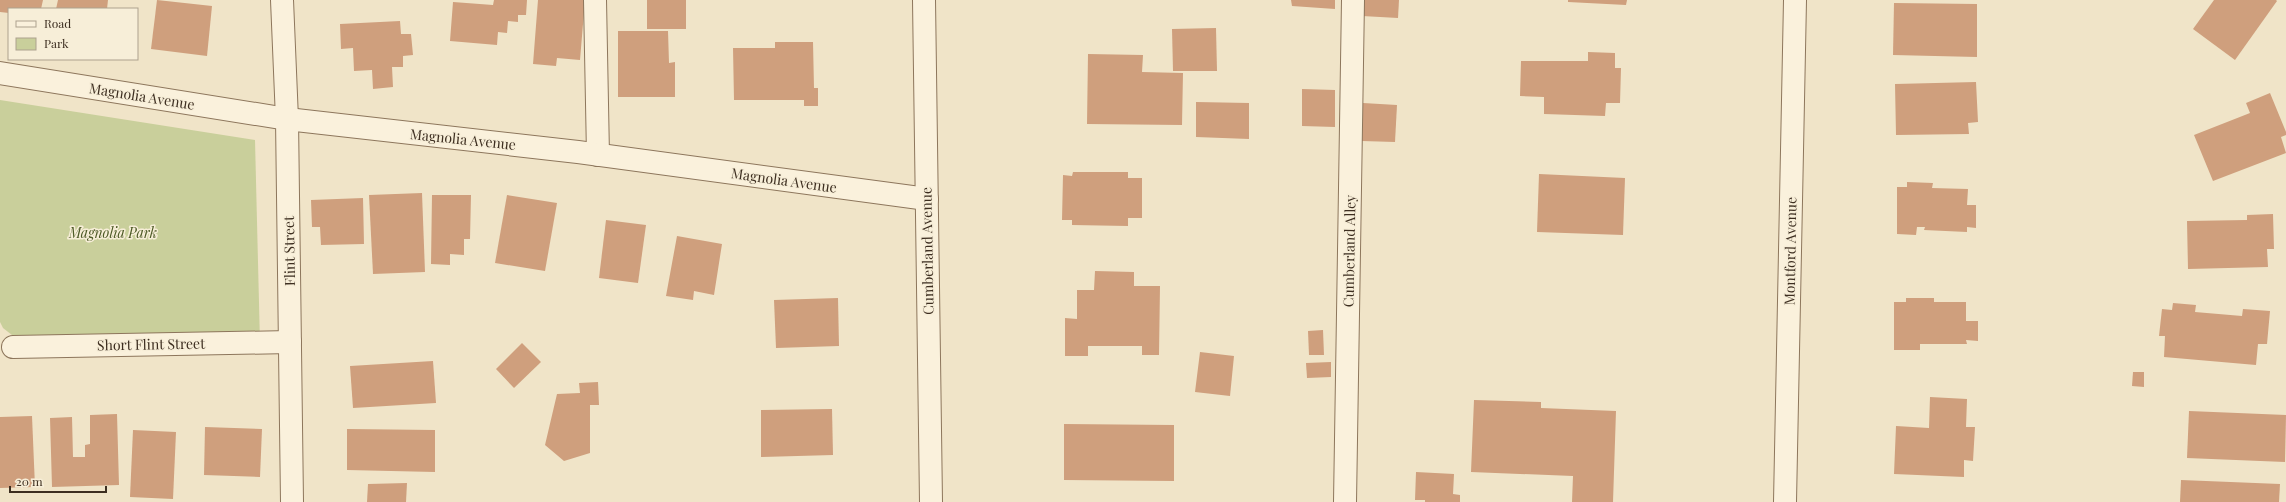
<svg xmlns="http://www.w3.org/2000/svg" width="2286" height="502" font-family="'Playfair Display',serif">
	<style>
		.green { fill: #c9cf9b }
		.building { fill: #cf9f7d }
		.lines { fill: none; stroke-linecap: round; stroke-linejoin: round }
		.minor-casing { stroke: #8d765c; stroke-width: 24 }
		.minor { stroke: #faf1dc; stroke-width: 22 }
		.labels { text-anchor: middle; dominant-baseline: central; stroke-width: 3; stroke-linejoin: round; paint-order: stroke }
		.street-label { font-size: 14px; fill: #3d2e20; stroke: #f7eed8 }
		.park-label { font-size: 14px; font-style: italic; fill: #4d5a26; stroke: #f7eed8 }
	</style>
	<rect width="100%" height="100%" fill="#f0e4c8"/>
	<path class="green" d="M0,100L255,140L260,343L26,346L3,328L0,322Z"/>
	<g class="building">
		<path d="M0,0H43L41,9H9V13L0,12Z"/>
		<path d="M58,0H108L107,9H56Z"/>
		<path d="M157,0L212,6L207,56L151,49Z"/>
		<path d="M494,0H527L526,15H518V22L508,21L507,33L498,32L497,45L450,41L453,2L493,5Z"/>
		<path d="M538,0H585L580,60L557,58L556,66L533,64Z"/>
		<rect x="647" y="0" width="39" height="29"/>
		<path d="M1291,0H1335V9L1292,6Z"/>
		<path d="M1363,0H1399L1398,18L1362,16Z"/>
		<path d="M1568,0H1627L1626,5L1568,2Z"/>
		<path d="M2214,0H2276L2277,1L2235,60L2193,29Z"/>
		<path d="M1894,3L1977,4V57L1893,55Z"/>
		<path d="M400,21L401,34H411L413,55L403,56V67H392L393,87L373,89L372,70L354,71L353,48L341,49L340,24Z"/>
		<path d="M1216,28L1217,71H1173L1172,29Z"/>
		<path d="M618,31H668L669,63L675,62V97H618Z"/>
		<path d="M775,42H813L814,88H818V106H804V100H734L733,48H775Z"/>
		<path d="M1588,52L1615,53V68H1621L1620,103H1606L1605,116L1544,114V97L1520,96L1521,61H1588Z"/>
		<path d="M1088,54L1143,55L1142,72L1183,73L1182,125L1087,124Z"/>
		<path d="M1976,82L1978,122L1968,123L1969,134L1896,135L1895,84Z"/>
		<path d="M1302,89L1335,90V127L1302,126Z"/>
		<path d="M2270,93L2286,132V135L2281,137L2286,153L2213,181L2194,135L2250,113L2246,103Z"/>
		<path d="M1196,102L1249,103V139L1196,137Z"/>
		<path d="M1363,103L1397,105L1395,142L1362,141Z"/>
		<path d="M1073,172H1128V178H1142V218H1128V226L1072,225V220H1062L1063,175L1072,176Z"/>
		<path d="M1539,174L1625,178L1623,235L1537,232Z"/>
		<path d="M1907,182L1933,183L1932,188L1968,189L1967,205H1976V228L1967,227V232L1924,230L1925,227H1917L1916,235L1897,234V187H1907Z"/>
		<path d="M422,193L425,272L373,274L369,195Z"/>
		<path d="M432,195H471L470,239H464V255L450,254V265L431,264Z"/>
		<path d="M507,195L557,203L545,271L495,263Z"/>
		<path d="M363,198L364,244L321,245L320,227H312L311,200Z"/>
		<path d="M2273,214L2274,249H2267L2268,267L2188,269L2187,221L2247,220V215Z"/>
		<path d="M606,220L646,225L638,283L599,278Z"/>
		<path d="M677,236L722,244L714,295L694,291L693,300L666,296Z"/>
		<path d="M1095,271L1134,272V286H1160L1159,355H1142V346H1088V356H1065V318L1077,319V290H1094Z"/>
		<path d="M838,298L839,346L776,348L774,300Z"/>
		<path d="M1906,298H1934V302H1966V321H1978V341L1966,340L1967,344H1920V350H1894V302H1906Z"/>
		<path d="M2173,303L2196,305L2195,312L2242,316L2243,309L2270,311L2267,344H2258L2256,365L2164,357L2165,336H2159L2162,309L2172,310Z"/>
		<path d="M1323,330L1324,355H1309L1308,331Z"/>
		<path d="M522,343L541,362L514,388L496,369Z"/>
		<path d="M1200,352L1234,356L1230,396L1195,392Z"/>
		<path d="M433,361L436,403L353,408L350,366Z"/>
		<path d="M1331,362V377L1307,378L1306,363Z"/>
		<path d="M2133,372H2144V387L2132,386Z"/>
		<path d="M598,382L599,405H590V453L564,461L545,445L557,394L580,393L579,383Z"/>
		<path d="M1930,397L1967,399L1966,427H1975L1973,461L1964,460V477L1894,474L1896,426L1929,428Z"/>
		<path d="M1474,400L1541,402V408L1616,411L1613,502H1572L1573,476L1471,472Z"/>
		<path d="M832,409L833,455L761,457V410Z"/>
		<path d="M2189,411L2286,415L2285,462L2187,458Z"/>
		<path d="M117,414L119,485L52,487L50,418L72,417L73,457H85V445L90,444V415Z"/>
		<path d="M32,416L35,487L0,488V417Z"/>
		<path d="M1064,424L1174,425V481L1064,480Z"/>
		<path d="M205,427L262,429L260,477L204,475Z"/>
		<path d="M347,429L435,430V472L347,470Z"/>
		<path d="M133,430L176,432L173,499L130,497Z"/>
		<path d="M1416,472L1454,474L1453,494L1460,495V502H1425V500H1415Z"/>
		<path d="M2181,480L2280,484L2279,502H2180Z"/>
		<path d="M407,483L406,502H367L368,484Z"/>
	</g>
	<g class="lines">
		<g class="minor-casing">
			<g id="minor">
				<path d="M282,0L287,119L292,502"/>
				<path d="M595,0L598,155"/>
				<path d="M924,0L931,502"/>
				<path d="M0,73L287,119L578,152L927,199"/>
				<path d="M13,347L290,342"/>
				<path d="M1345,502L1353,0"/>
				<path d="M1785,502L1795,0"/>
			</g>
		</g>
		<use href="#minor" class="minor"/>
	</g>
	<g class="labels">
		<g class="street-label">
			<text transform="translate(142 96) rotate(9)">Magnolia Avenue</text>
			<text transform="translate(463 139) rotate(6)">Magnolia Avenue</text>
			<text transform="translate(784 180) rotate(8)">Magnolia Avenue</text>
			<text transform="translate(289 251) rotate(-91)">Flint Street</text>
			<text transform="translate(927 251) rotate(-91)">Cumberland Avenue</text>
			<text transform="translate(1349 251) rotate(-89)">Cumberland Alley</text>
			<text transform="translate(1790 251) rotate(-89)">Montford Avenue</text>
			<text transform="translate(151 344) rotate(-1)">Short Flint Street</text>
		</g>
		<g class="park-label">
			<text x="113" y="232">Magnolia Park</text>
		</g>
	</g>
	<rect x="8" y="8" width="130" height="52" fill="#f7eed8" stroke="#ada18e"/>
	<rect x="16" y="21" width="20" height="6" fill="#faf1dc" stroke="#ada18e"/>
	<text x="44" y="28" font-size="12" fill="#3d2e20">Road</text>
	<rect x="16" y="38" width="20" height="12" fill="#c9cf9b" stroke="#ada18e"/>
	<text x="44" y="48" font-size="12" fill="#3d2e20">Park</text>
	<path d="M10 486v6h96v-6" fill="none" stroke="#3d2e20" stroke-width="2"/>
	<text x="16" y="486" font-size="12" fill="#3d2e20" stroke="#f7eed8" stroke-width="3" paint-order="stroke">20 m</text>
</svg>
